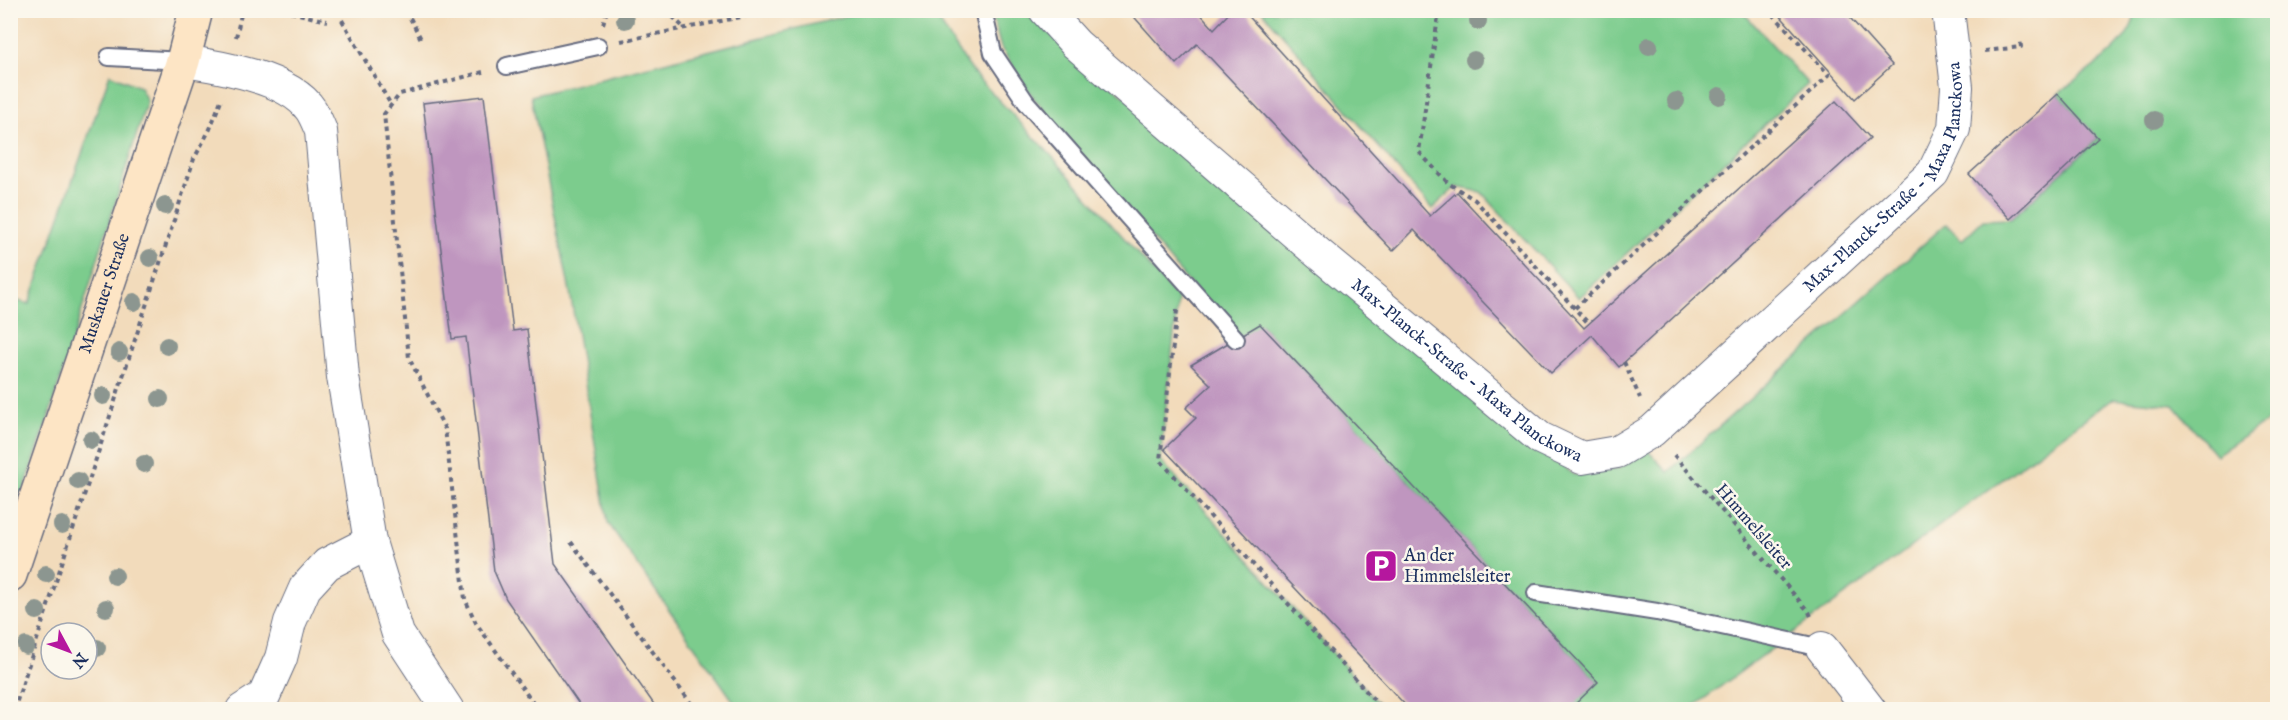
<svg xmlns="http://www.w3.org/2000/svg" width="2288" height="720" font-family="'IM FELL English',serif">
	<style>
		.green { fill: #7ccc8d; stroke: #4c7e76; stroke-width: 1.5 }
		.building { fill: #bf96bf }
		.lines { fill: none; stroke-linecap: round; stroke-linejoin: round }
		.lane-casing { stroke: #666b7f; stroke-width: 20 }
		.street-casing { stroke: #666b7f; stroke-width: 34 }
		.secondary-casing { stroke: #666b7f; stroke-width: 36 }
		.path { stroke: #666b7f; stroke-width: 4; stroke-dasharray: 4.5 4.5; stroke-linecap: butt }
		.lane { stroke: #fff; stroke-width: 16 }
		.street { stroke: #fff; stroke-width: 32 }
		.secondary { stroke: #fde5c5; stroke-width: 33 }
		.tree { fill: #8c9690 }
		.labels { text-anchor: middle; dominant-baseline: central; stroke-width: 5; stroke-linejoin: round; paint-order: stroke }
		.street-label { font-size: 18px; fill: #1b2f5e; stroke: #fbf7ec }
		.poi-label { font-size: 18px; fill: #1b2f5e; stroke: #fbf7ec; text-anchor: start }
	</style>
	<rect width="100%" height="100%" fill="#fbf7ec"/>
	<filter id="ink" filterUnits="userSpaceOnUse"><feTurbulence type="fractalNoise" baseFrequency=".0167" numOctaves="2"/><feDisplacementMap in="SourceGraphic" scale="12" xChannelSelector="R" yChannelSelector="G"/><feConvolveMatrix kernelMatrix="1 2 1 2 8 2 1 2 1" color-interpolation-filters="sRGB"/></filter>
	<filter id="wash" filterUnits="userSpaceOnUse"><feTurbulence type="fractalNoise" baseFrequency=".008" numOctaves="4" result="noise"/><feDisplacementMap in="SourceGraphic" scale="24" xChannelSelector="R" yChannelSelector="G"/><feGaussianBlur stdDeviation="1.35" result="paint"/><feColorMatrix in="noise" values="0 0 0 0 0 0 0 0 0 0 0 0 0 0 0 0 0 1.4 0 .05"/><feComposite in="paint" operator="in"/></filter>
	<g filter="url(#wash)">
		<rect width="100%" height="100%" fill="#f2dbbb"/>
		<g class="green">
			<path d="M869,10L932,11L974,74L1050,154L1178,299L1160,460L1383,709H739L608,523L570,292L531,96Z"/>
			<path d="M991,11H1023L1574,475L1618,469L1648,451L1668,472L1946,224L1962,240L1983,220L2011,219L2098,139L2058,94C2082,74 2135,43 2135,11H2277V414L2216,455L2174,405L2112,399L1690,709H1569L1598,682L1261,325L1236,339L1033,97L1001,48Z"/>
			<path d="M1262,11H1742L1808,84L1579,298L1481,192L1456,187L1432,209Z"/>
			<path d="M110,74L140,87L147,101L47,422L11,528V299L29,304Z"/>
		</g>
		<g id="blocks">
			<g class="building">
				<path d="M1128,10H1197L1214,29L1232,10H1243L1430,216L1457,192L1584,328L1836,101L1870,138L1619,367L1592,335L1551,373L1414,230L1393,251L1197,44L1176,64Z"/>
				<path d="M1775,10H1843L1892,65L1855,99Z"/>
				<path d="M2058,94L2098,138L2010,219L1969,174Z"/>
				<path d="M484,96L513,331L527,329L555,564L658,710H583L506,599L494,571L466,337L452,339L423,103Z"/>
				<path d="M1260,324L1598,682L1569,710H1410L1164,449L1196,418L1186,408L1211,385L1191,365Z"/>
			</g>
		</g>
	</g>
	<g filter="url(#ink)">
		<use href="#blocks" fill-opacity="0" stroke="#666b7f" stroke-width="1.5"/>
		<g class="lines">
			<g class="lane-casing">
				<g id="lane">
					<path d="M983,10L993,53L1026,102L1236,339"/>
					<path d="M109,57L183,61"/>
					<path d="M507,66L598,46"/>
					<path d="M1536,593L1657,612L1822,648"/>
				</g>
			</g>
			<g class="street-casing">
				<g id="street">
					<path id="s1" d="M1045,10L1076,44L1319,254L1540,438L1582,458L1617,452L1652,431L1933,173L1954,129L1957,87L1948,10"/>
					<path d="M183,61C218,66 290,78 311,110C315,116 318,124 321,131L343,377L370,542L398,634L448,710"/>
					<path d="M1822,648L1870,710"/>
					<path d="M242,710L264,696L281,658L290,622L305,588L327,564L370,542"/>
				</g>
			</g>
			<g class="secondary-casing">
				<g id="secondary">
					<path id="s2" d="M10,575L183,61L196,10"/>
				</g>
			</g>
			<g class="path">
				<path d="M282,10L327,21"/>
				<path d="M406,10L422,41"/>
				<path d="M666,10L683,27"/>
				<path d="M1439,10L1419,152L1448,183L1475,200L1589,324"/>
				<path d="M342,20L391,105"/>
				<path d="M603,24L607,10"/>
				<path d="M236,37L242,10"/>
				<path d="M621,41L776,10"/>
				<path d="M1985,51L2021,47L2020,39"/>
				<path d="M483,72L400,94L384,114L409,358L445,429L465,599L476,623L538,710"/>
				<path d="M1575,308L1829,75L1769,10"/>
				<path d="M1177,310L1160,460L1383,710"/>
				<path d="M1624,362L1640,398"/>
				<path d="M1674,455L1809,612L1812,619"/>
				<path d="M571,542L696,710"/>
				<path d="M14,710L194,159L210,129L221,100"/>
			</g>
			<use href="#lane" class="lane"/>
			<use href="#street" class="street"/>
			<use href="#secondary" class="secondary"/>
		</g>
		<g class="tree">
			<circle cx="625" cy="20" r="9"/>
			<circle cx="1478" cy="21" r="9"/>
			<circle cx="1649" cy="46" r="9"/>
			<circle cx="1474" cy="60" r="9"/>
			<circle cx="1719" cy="96" r="9"/>
			<circle cx="1676" cy="101" r="9"/>
			<circle cx="2154" cy="120" r="9"/>
			<circle cx="165" cy="206" r="9"/>
			<circle cx="150" cy="258" r="9"/>
			<circle cx="134" cy="302" r="9"/>
			<circle cx="167" cy="346" r="9"/>
			<circle cx="119" cy="352" r="9"/>
			<circle cx="103" cy="396" r="9"/>
			<circle cx="160" cy="399" r="9"/>
			<circle cx="91" cy="440" r="9"/>
			<circle cx="144" cy="464" r="9"/>
			<circle cx="78" cy="481" r="9"/>
			<circle cx="62" cy="525" r="9"/>
			<circle cx="46" cy="574" r="9"/>
			<circle cx="115" cy="576" r="9"/>
			<circle cx="106" cy="608" r="9"/>
			<circle cx="37" cy="611" r="9"/>
			<circle cx="26" cy="646" r="9"/>
			<circle cx="97" cy="648" r="9"/>
		</g>
	</g>
	<defs>
		<g id="parking-square" transform="scale(1.725)"><rect x="-9" y="-9" width="18" height="18" rx="4" fill="#b5179e" stroke="#fbf7ec"/><path d="M-3.5-5.5H1a3.5 3.5 0 0 1 0 7H-1V5.5H-3.5ZM-1-3.4V-.6H.8a1.4 1.4 0 0 0 0-2.8Z" fill="#fff"/></g>
	</defs>
	<g fill-rule="evenodd">
		<use href="#parking-square" x="1381" y="566"/>
	</g>
	<g class="labels">
		<g class="street-label">
			<text stroke="none"><textPath href="#s1" startOffset="1131">Max-Planck-Straße - Maxa Planckowa</textPath></text>
			<text stroke="none"><textPath href="#s2" startOffset="297">Muskauer Straße</textPath></text>
			<text stroke="none"><textPath href="#s1" startOffset="556">Max-Planck-Straße - Maxa Planckowa</textPath></text>
			<text transform="translate(1753 527) rotate(49)">Himmelsleiter</text>
		</g>
		<g class="poi-label">
			<text x="1404" y="556">An der<tspan x="1404" dy="21">Himmelsleiter</tspan></text>
		</g>
	</g>
	<rect width="2288" height="720" fill="none" stroke="#fbf7ec" stroke-width="36"/>
	<g transform="translate(69 651) rotate(131)"><circle r="28" fill="#fbf7ec" stroke="#a1a7b3" stroke-width="1.5"/>
	<path d="M0-4.5L10 22L0 15L-10 22Z" fill="#b5179e"/>
	<text y="-9" font-size="16" font-weight="bold" text-anchor="middle" fill="#1b2f5e">N</text>
	</g>
</svg>
